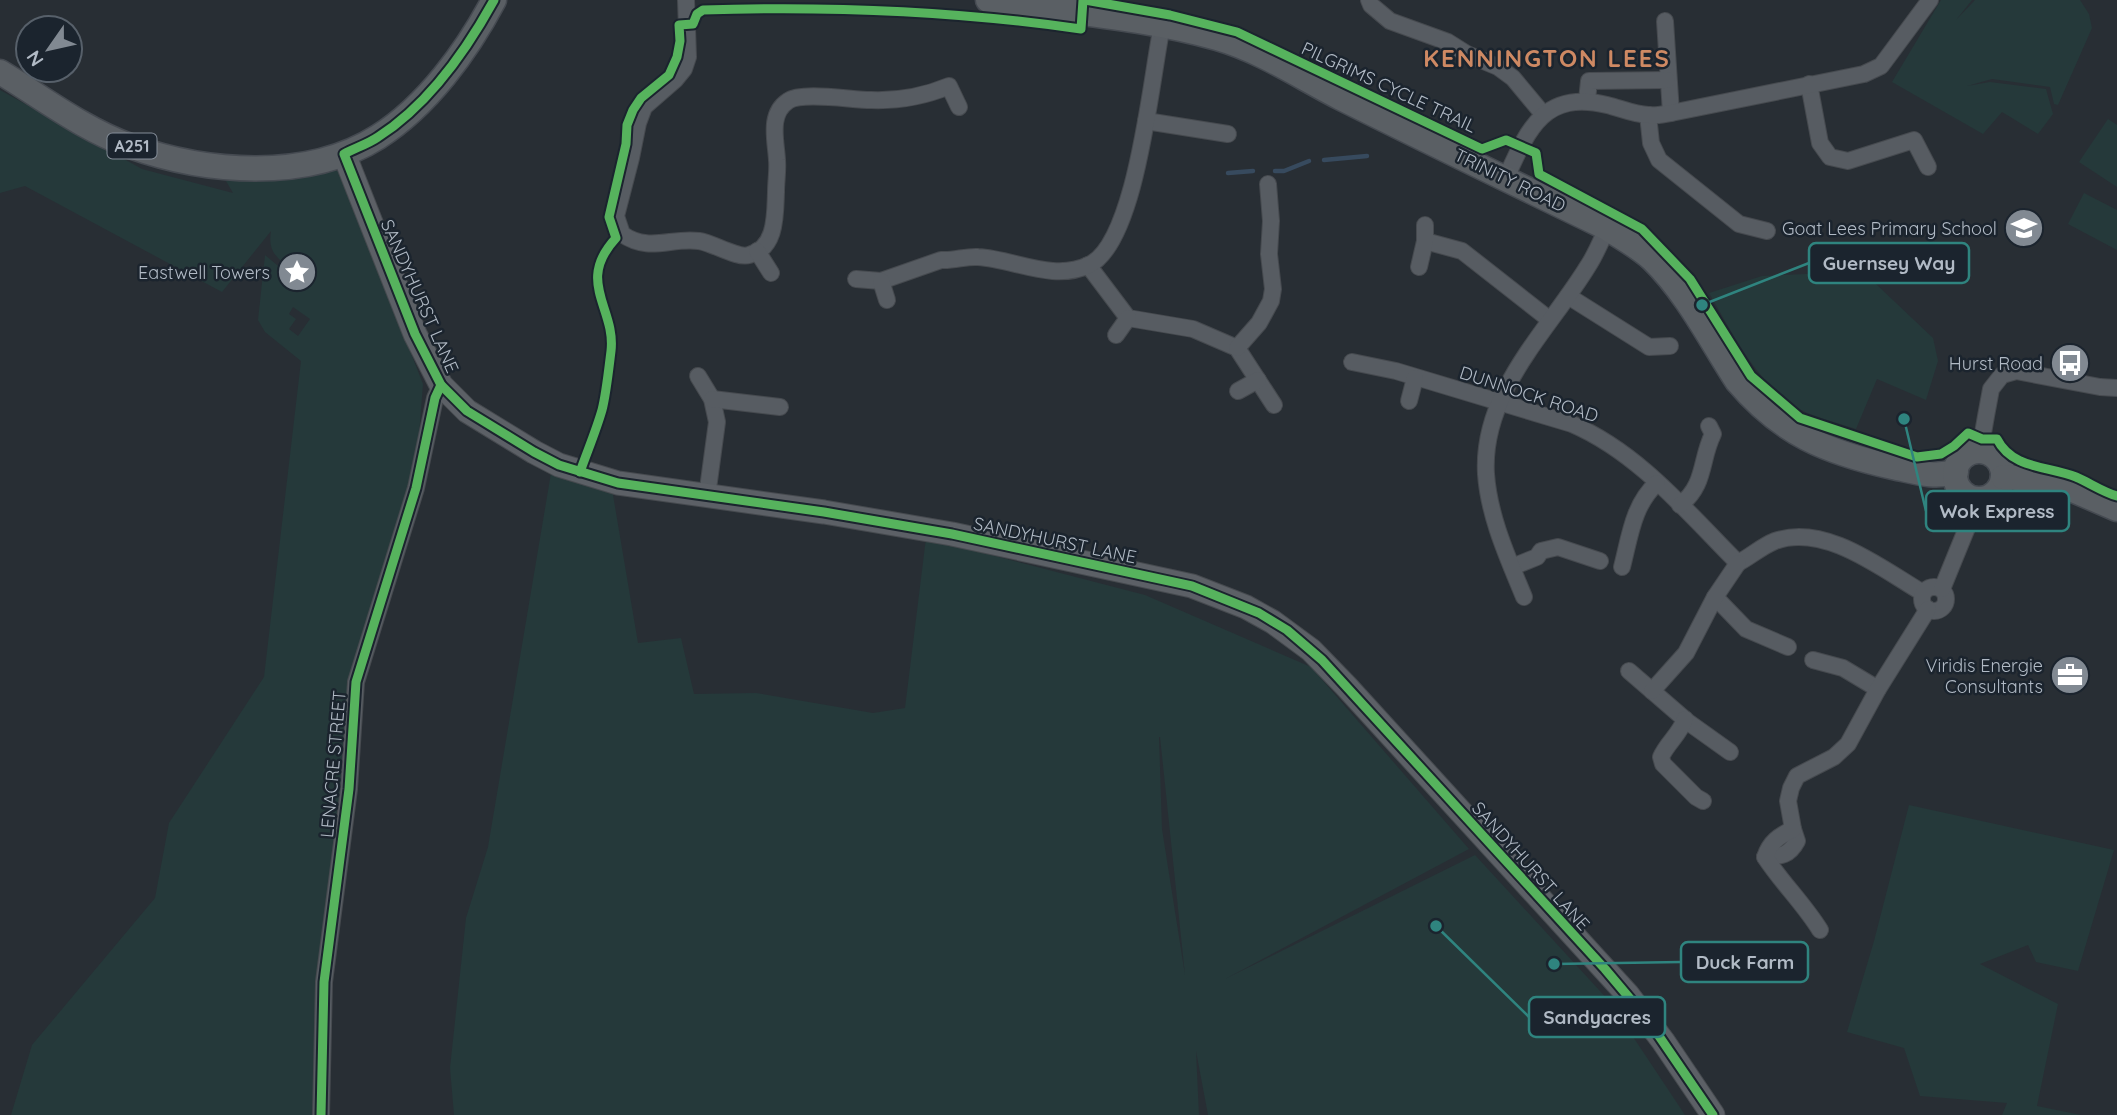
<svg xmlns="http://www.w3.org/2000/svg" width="2117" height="1115" font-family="Quicksand,sans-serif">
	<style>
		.green { fill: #25393a; fill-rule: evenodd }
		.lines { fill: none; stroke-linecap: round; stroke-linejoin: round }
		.stream { stroke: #374a5e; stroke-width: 4.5 }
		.street-casing { stroke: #464a4f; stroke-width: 18 }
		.secondary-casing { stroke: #464a4f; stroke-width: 25 }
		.primary-casing { stroke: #454a51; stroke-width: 27 }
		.street { stroke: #575c62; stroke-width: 16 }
		.secondary { stroke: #5c6066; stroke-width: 23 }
		.primary { stroke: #5a5f64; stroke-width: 24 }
		.cycleway-casing { stroke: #1b242e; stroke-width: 13 }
		.cycleway { stroke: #56b35d; stroke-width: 9 }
		.labels { text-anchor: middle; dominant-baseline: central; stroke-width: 5; stroke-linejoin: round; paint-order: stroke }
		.shield { fill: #1b242e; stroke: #848d98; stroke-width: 2 }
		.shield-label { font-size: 16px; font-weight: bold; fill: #b1bac5 }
		.street-label { font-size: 18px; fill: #b1bac5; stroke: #1b242e }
		.poi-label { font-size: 18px; fill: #b1bac5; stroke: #1b242e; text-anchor: end }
		.district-label { font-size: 24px; font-weight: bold; letter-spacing: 2px; fill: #ce8963; stroke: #1b242e }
		.leader { fill: none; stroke: #2f847f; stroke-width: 2.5 }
		.callout-dot { fill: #2f847f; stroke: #1b242e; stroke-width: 2.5 }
		.callout { fill: #1b242e; stroke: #2f847f; stroke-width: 2.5 }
		.callout-label { font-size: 19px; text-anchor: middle; font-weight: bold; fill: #b1bac5 }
	</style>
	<rect width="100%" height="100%" fill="#282e34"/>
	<g class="green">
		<path d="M1941,0H1972L1956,20L1975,0H2080L2089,14L2092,28L2058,105L2054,104L2050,87L1992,79L1967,86L1990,82L2046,89L2053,114L2038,134L2002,112L1983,134L1892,82Z"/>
		<path d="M0,90L142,169L233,193L226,181L266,179L326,167L340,172L423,384L416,473L352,682L316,1115H11L32,1045L155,898L169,823L264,677L301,361L265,332L258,320L265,255L302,286L306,281L303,276L306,271L295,262L290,268C275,257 268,250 271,231L222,292L25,186L0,193ZM293,307L310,319L298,336L289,329L296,319L289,314Z"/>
		<path d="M2108,119L2117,125V187L2079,162Z"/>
		<path d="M2084,193L2117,210V250L2068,224Z"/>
		<path d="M1858,267L1933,338L1938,361L1926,400L1877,379L1856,429C1838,423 1809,416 1794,406C1754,378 1733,334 1709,293L1762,276L1826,273Z"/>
		<path d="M551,473L612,489L638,643L681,638L694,694L756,693L873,713L905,708L926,538L1145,595L1311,667L1469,849L1225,979L1475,855L1610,1002L1685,1115H1208L1196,1051L1199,1115H454L450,1068L466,918L488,847ZM1159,737H1160L1185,975L1162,829Z"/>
		<path d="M1909,805L2114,850L2078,971L2036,962L2028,945L1980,964L2058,1004L2037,1106L2081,1115H2002L2007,1103L1920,1096L1904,1048L1847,1032L1874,941Z"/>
	</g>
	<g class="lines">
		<g class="stream">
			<path d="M1324,160L1367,156"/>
			<path d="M1275,171H1284L1309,161"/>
			<path d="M1228,173L1253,171"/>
		</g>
		<g class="street-casing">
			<g id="street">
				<path d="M686,0L688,57L684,69L675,80L644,107L638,123L631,158L616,216L622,234C649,253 671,237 699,241C713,243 738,259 749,255C777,248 775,214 776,192C776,181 778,170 777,160C776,141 768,114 788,101C802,91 851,100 871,100C898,101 925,96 949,86L959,107"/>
				<path d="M1369,0L1371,5L1390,21L1448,42L1467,54L1498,67L1513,78L1543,114"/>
				<path d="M1665,21L1671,113"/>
				<path d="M1809,84L1820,143L1830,157L1848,161L1914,140L1928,167"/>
				<path d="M1587,100L1589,81L1667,80"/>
				<path d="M1648,115L1651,143L1659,160L1739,224L1767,231"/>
				<path d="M1146,121L1228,134"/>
				<path d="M1506,178C1528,129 1544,90 1607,105C1620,108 1635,115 1649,115C1656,116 1664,114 1671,113L1864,74L1881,66L1930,0"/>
				<path d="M1425,241L1462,251L1550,320"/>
				<path d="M757,251L771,273"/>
				<path d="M1088,265L1128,318L1193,329L1237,348L1274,405"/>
				<path d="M1419,267L1425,241V225"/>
				<path d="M856,279L881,281L941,260C954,261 966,256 978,257C1014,259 1053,282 1089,265C1137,242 1151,77 1162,26"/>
				<path d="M881,281L887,300"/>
				<path d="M1568,296L1649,347L1670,346"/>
				<path d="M1116,335L1128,318"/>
				<path d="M1237,348L1259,323L1271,301L1273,289L1269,254L1271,221L1268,184"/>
				<path d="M1352,362L1396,371L1572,424C1639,453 1687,512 1738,563C1750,557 1762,546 1775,541C1825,523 1882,569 1923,593"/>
				<path d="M698,376L712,399L717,422L707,496"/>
				<path d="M1238,391L1258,380"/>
				<path d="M712,399L780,407"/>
				<path d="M1409,401L1415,378"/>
				<path d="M1988,453L1982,439L1986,416L1991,389L2002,375L2016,371L2100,387L2117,388"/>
				<path d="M1680,505C1706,485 1700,460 1713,434L1709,426"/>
				<path d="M1512,567L1537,557L1541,551L1558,547L1600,561"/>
				<path d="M1622,567C1630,536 1633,505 1657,483"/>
				<circle cx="1934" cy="599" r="12"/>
				<path d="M1942,589L1973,513V498"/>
				<path d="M1524,597C1508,558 1489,517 1486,474C1481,392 1549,330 1588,266C1596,254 1601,241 1607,228"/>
				<path d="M1715,597L1746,629L1788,647"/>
				<path d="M1813,660L1843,668L1878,689"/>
				<path d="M1629,671L1688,722L1730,752"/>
				<path d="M1652,691L1686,653L1715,597L1738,563"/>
				<path d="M1685,719C1680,734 1667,743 1661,757L1663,764L1696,797L1703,801"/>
				<path d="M1765,857C1781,856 1789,856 1797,841L1793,829"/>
				<path d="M1820,930C1804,904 1782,883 1765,857C1770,842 1779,836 1793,829L1788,801L1791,788L1797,776L1834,757L1848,744L1878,689L1928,609"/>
				<path d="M321,1115L324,982L349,789L356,682L416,488L435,398L441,385"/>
			</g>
		</g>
		<g class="secondary-casing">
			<path id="secondary" d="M344,154L415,334L441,385L467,411L534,452L559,465L618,483L824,512L952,534L1192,586L1246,607L1273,622L1311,650L1346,686L1628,995L1663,1041L1713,1115"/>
		</g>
		<g class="primary-casing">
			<g id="primary">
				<path d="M988,0C1064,12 1142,17 1217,38C1262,51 1300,77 1341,98C1429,142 1518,185 1607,228C1622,238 1639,247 1652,259C1687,293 1711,341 1737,381C1782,434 1826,452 1893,467C1917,472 1932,478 1956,472"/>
				<path d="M0,72C43,98 83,129 130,146C205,173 307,182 378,137C427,106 467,51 494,0"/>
				<circle cx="1979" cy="475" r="24"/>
				<path d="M2003,477L2052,481L2117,509"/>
			</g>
		</g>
		<use href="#street" class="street"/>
		<use href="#secondary" class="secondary"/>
		<use href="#primary" class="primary"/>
		<g class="cycleway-casing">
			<g id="cycleway">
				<path d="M494,0C466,51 428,105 378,137C368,144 355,148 344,154L415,334L441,385L467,411L534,452L559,465L618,483L824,512L952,534L1192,586L1259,613L1287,630L1322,660L1605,969L1648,1020L1713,1115"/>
				<path d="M1085,0L1170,15L1237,32L1482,149L1506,140L1536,153L1539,174L1642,229L1690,279L1751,376L1800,418L1917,457L1941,454L1954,446L1968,433L1982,439H1997C2012,469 2048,466 2076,477C2090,483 2103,492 2117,496"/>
				<path d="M580,472C587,452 596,431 602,410C606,395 609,367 611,351C616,308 575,282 616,238L609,217L626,144L627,125L633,110L641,98L669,75L677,57L680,41L679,25L693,24L697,14L703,10C829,6 956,11 1081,29L1083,0"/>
				<path d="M321,1115L324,982L349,789L356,682L416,488L435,398L441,385"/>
			</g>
		</g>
		<use href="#cycleway" class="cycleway"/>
	</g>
	<defs>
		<g id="school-disc" transform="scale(2.0125)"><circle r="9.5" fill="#818992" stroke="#1b242e"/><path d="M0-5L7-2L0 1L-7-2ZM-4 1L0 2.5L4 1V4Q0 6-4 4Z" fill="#fff"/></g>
		<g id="sight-disc" transform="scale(2.0125)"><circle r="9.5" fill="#818992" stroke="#1b242e"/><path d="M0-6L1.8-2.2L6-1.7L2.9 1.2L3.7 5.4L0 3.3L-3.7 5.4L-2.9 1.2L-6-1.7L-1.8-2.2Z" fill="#fff"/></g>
		<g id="bus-disc" transform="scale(2.0125)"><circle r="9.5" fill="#818992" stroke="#1b242e"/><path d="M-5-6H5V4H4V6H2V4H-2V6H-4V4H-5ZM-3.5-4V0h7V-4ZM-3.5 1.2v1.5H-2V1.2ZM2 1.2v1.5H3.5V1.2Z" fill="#fff"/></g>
		<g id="office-disc" transform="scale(2.0125)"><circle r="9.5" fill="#818992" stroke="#1b242e"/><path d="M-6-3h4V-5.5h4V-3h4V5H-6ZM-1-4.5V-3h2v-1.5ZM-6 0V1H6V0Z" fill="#fff"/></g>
	</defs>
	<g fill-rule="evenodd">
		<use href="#school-disc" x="2024" y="228"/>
		<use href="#sight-disc" x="297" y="272"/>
		<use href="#bus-disc" x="2070" y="363"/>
		<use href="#office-disc" x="2070" y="675"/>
	</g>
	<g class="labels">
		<rect class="shield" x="107.5" y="133.5" width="49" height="25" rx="5"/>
		<g class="shield-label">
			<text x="132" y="146">A251</text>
		</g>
		<g class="street-label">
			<text transform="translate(1389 87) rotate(25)">PILGRIMS CYCLE TRAIL</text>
			<text transform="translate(1510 180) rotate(26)">TRINITY ROAD</text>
			<text transform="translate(420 296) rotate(66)">SANDYHURST LANE</text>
			<text transform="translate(1529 394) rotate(18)">DUNNOCK ROAD</text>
			<text transform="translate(1055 540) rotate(12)">SANDYHURST LANE</text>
			<text transform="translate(333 764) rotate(-85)">LENACRE STREET</text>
			<text transform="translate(1531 866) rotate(48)">SANDYHURST LANE</text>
		</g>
		<g class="poi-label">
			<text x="1997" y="228">Goat Lees Primary School</text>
			<text x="270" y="272">Eastwell Towers</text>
			<text x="2043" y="363">Hurst Road</text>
			<text x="2043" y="665">Viridis Energie<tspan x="2043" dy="21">Consultants</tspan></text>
		</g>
		<g class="district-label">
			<text x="1547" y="58">KENNINGTON LEES</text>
		</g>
	</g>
	<path class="leader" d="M1702 305L1809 263M1904 419L1926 511M1554 964L1681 962M1436 926L1529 1017"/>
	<g class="callout-dot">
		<circle cx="1702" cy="305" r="7"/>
		<circle cx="1904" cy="419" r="7"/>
		<circle cx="1554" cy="964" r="7"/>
		<circle cx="1436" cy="926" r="7"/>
	</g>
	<g class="callout">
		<rect x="1809" y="243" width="160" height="40" rx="7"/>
		<rect x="1926" y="491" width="143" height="40" rx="7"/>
		<rect x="1681" y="942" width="127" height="40" rx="7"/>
		<rect x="1529" y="997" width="136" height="40" rx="7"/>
	</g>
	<g class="callout-label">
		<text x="1889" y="270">Guernsey Way</text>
		<text x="1997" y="518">Wok Express</text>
		<text x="1745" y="969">Duck Farm</text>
		<text x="1597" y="1024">Sandyacres</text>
	</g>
	<g transform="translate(49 49) rotate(236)"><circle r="33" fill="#1b242e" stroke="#57606a" stroke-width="2"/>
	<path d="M0-5L12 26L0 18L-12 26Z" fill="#818992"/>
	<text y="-10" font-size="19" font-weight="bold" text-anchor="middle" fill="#b1bac5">N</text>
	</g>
</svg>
